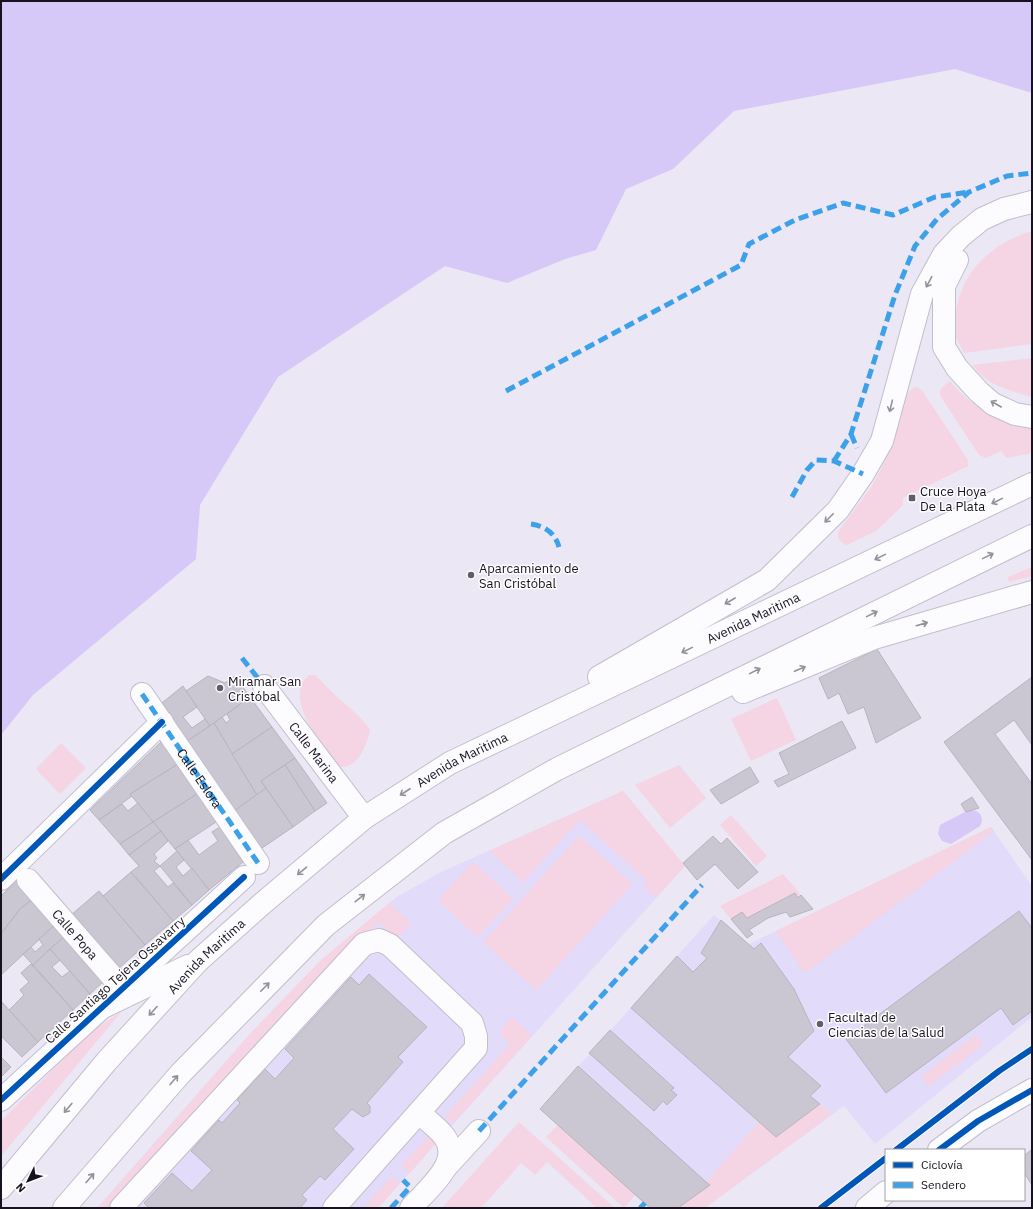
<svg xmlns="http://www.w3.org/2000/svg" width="1033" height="1209" font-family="'IBM Plex Sans',sans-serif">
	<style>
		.built { fill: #e3dbfa }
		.green { fill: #f5d4e4 }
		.water { fill: #d6c8f7 }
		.building { fill: #cac7d3; stroke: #b7b4c0 }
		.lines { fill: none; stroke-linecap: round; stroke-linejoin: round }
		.minor-casing { stroke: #c2becb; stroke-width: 24 }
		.highway-casing { stroke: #c2becb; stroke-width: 24 }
		.minor { stroke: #fcfbfd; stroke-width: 22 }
		.highway { stroke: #fcfbfd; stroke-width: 22 }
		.quiet { stroke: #3da1ea; stroke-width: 5; stroke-dasharray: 10 5; stroke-linecap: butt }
		.cycleway-casing { stroke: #fff; stroke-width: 8 }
		.cycleway { stroke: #0057b8; stroke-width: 6 }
		.oneway { stroke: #949299 }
		.poi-dot { fill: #615d6a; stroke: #fff; stroke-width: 1.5 }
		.labels { text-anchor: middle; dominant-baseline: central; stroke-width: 3; stroke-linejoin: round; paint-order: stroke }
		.poi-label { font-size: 13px; fill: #16121f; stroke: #fff; text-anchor: start }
		.street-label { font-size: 13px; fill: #16121f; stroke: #fff }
	</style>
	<rect width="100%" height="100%" fill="#ebe7f4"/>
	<g class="built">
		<path d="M623,791L685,866L378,1208H97L249,1035L320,961L398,896L441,872Z"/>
		<path d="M991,827L1032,886V1017L875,1144L844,1106L705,1208H650L540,1109L714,915L749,944Z"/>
	</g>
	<g class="green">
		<path d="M1032,231V344L964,353C961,346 955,338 954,331C953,326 955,318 956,313C961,270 993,243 1032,231Z"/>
		<path d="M1032,358V397C1013,392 983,384 973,365Z"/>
		<path d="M950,381C971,407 999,422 1032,428V453L1007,458L1001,451L986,458L979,455L941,397C938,389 944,386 950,381Z"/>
		<path d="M914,387L919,388L923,392L968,460V466L903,498V505L876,531L847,545C840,542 838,539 838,532L872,486L881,469L892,442L907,393Z"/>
		<path d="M1032,567V576L1009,582L1008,577Z"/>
		<path d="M309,675H315C323,682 329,690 337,697C349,708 361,716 370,730C367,746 356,772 337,766C322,744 282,698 309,675Z"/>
		<path d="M777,698L796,740L751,761L731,719Z"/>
		<path d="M61,743L86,768L60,794L36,769Z"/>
		<path d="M679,765L706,798L670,828L635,785Z"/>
		<path d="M623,791L685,866L656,897L643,886L647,881L580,820L523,882L489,851Z"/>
		<path d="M731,815L767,856L756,866L720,825Z"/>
		<path d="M991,827L994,831L805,973L776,931Z"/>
		<path d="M579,836L632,884L536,990L483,942Z"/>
		<path d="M473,862L513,899L477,937L438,900Z"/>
		<path d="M783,874L801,895L798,898L795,894L747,918L742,912L731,919L720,906Z"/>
		<path d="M389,903L411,923L397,939L379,922L343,954L112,1208H98L249,1035L320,961Z"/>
		<path d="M121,1012L1,1156V1121L93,1030Z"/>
		<path d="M512,1017L532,1036L453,1124L445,1116L510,1044L499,1032Z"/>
		<path d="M976,1035L983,1045L928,1086L921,1076Z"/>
		<path d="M820,1104L832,1114L705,1208H678L710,1185L706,1182L759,1122L776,1136Z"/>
		<path d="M519,1122L615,1208H597L547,1162L535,1175L521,1163L481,1208H442Z"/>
		<path d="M558,1125L635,1195L624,1208L546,1137Z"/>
		<path d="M429,1135L437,1142L410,1173L401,1165Z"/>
		<path d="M392,1176L400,1183L378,1208H363Z"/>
	</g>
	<g class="water">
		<path d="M1,1H1032V93L955,69L734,111L673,169L626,189L596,250L565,259L507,283L445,266L278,377L200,505L196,559L33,695L1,735Z"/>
		<path d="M969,810C979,809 985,817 980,826L951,844L942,841L938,834L940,825Z"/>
	</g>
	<g class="building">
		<path d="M877,649L921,718L876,743L864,707L848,714L839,693L828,699L819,678Z"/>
		<path d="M208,676L225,683L235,676L250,697L210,726L186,691Z"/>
		<path d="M1032,677V745L1014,720L995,734L1032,784V860L944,742Z"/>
		<path d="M183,686L197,707L183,717L192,728L205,719L210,726L183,744L158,706Z"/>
		<path d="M250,697L272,727L232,754L214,723L222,717L226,723L230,720L227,714Z"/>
		<path d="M842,721L856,748L778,787L774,781L789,774L779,753Z"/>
		<path d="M214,723L257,795L231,813L183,744Z"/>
		<path d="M272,727L295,758L261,781L266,788L257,795L232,754Z"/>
		<path d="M162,741L178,764L130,794L132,796L99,820L90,810Z"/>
		<path d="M295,758L327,803L315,811L285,765Z"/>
		<path d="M178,764L197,794L153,822L130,794Z"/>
		<path d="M285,765L315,811L293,827L261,781Z"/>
		<path d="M750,767L759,782L721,804L710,790Z"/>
		<path d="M266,788L293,827L262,848L253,845L231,813Z"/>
		<path d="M197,794L216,822L175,849L153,822Z"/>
		<path d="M972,797L979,808L966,812L961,804Z"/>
		<path d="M138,803L153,822L120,844L99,820L122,804L128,811Z"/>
		<path d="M153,822L161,831L129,855L120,844Z"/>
		<path d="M220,827L243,862L209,890L175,849L188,840L199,855L218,841L212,832Z"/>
		<path d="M161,831L168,841L154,854L157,858L154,861L160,866L154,871L168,887L173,883L192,905L173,921L131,872L139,866L129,855Z"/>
		<path d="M713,836L721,844L727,838L758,872L738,889L715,864L697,880L683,863Z"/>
		<path d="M177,851L184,860L176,867L183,876L192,868L209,890L192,905L160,866Z"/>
		<path d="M131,872L173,921L145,945L103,896Z"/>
		<path d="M18,879L34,898L20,909L1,934V896Z"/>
		<path d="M99,891L145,945L118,969L71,915Z"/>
		<path d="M795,893L798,898L801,895L813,909L790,917L786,912L768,918L749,930L753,934L747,938L731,919L742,912L747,918Z"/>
		<path d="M34,898L57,923L1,975V934L20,909Z"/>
		<path d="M1019,911L1032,928V1011L1013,1025L1001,1008L886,1093L846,1039Z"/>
		<path d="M721,920L754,949L761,943L794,989L814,1031L788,1057L821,1086L810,1096L820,1104L776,1137L631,1008L677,956L693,972L707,958L701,953Z"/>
		<path d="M57,923L66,935L33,965L23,954L31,947L35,952L43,945L39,939Z"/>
		<path d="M66,935L106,979L90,994L50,949Z"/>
		<path d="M50,949L60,960L52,967L62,977L70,971L90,994L73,1010L33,965Z"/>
		<path d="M31,964L73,1010L38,1042L9,1010L24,995L20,990L29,982L21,973Z"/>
		<path d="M369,974L427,1027L398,1057L403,1062L367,1103L370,1106V1113L363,1117L352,1109L333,1129L354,1149L325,1180L320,1176L302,1195L307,1200L300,1208H149L144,1203L172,1173L192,1191L212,1170L191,1151L219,1120L222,1123L240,1103L237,1100L265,1069L275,1079L294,1058L285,1049L351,977L359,985Z"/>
		<path d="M1,1001L38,1042L22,1057L1,1036Z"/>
		<path d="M610,1030L674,1088L671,1090L677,1095L667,1105L663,1101L654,1111L589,1053Z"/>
		<path d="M1,1057L11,1067L1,1077Z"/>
		<path d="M578,1066L706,1182L710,1185L678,1208H650L540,1109Z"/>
		<path d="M1032,1149V1185L1024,1173V1156Z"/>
	</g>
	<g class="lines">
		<g class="minor-casing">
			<g id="minor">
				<path id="s1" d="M264,686L364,818"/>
				<path id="s2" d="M142,694L258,863"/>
				<path d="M1,879L162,722"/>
				<path id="s3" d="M28,880L123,989"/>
				<path d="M1,1100L244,877"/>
				<path d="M939,1150L978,1121L1032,1090"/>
				<path d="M446,1167L479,1131"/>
				<path d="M121,1208L364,944L379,940L390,945L472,1023L476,1036V1048L334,1208"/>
				<path d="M411,1208C426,1190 464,1162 444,1136C437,1127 427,1120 419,1113"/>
				<path d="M867,1208L886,1192"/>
			</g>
		</g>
		<g class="highway-casing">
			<g id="highway">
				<path d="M957,260L944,286V347L957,368L979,392L993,404L1015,414L1032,417"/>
				<path d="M599,677L767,580L838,510L863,474L882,441L922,294L944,254L961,236L982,219L1004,209L1032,202"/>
				<path d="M743,692L874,638L1032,592"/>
				<path d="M97,1010L188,966"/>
				<path id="s4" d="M1,1188L106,1062L198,961L263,903L364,818L450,763L1032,484"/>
				<path d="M64,1208L180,1074L326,925L444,833L557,769L1032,536"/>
			</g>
		</g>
		<use href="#minor" class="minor"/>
		<use href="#highway" class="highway"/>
		<g class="quiet">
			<path d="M506,391L741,265L749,244L795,220L843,203L893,215L935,197L969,192"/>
			<path d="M851,434L857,448"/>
			<path d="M834,461L851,434L895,295L915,246L937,219L969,192L1007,176L1032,173"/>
			<path d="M792,497L807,470L816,460L834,461L863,474"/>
			<path d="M531,524C545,526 555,533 559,547"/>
			<path d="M242,658L264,686"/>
			<path d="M142,694L258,863"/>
			<path d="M479,1131L702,885"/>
			<path d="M391,1208L410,1187L403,1180"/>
			<path d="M640,1208L645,1203"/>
		</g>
		<g class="cycleway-casing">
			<g id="cycleway">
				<path d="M1,879L162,722"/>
				<path d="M1,1100L244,877"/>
				<path d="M896,1150L999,1071L1032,1049"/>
				<path d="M939,1150L978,1121L1032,1090"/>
				<path d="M821,1208L886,1158"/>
			</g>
		</g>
		<use href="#cycleway" class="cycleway"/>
	</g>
	<defs><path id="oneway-shaft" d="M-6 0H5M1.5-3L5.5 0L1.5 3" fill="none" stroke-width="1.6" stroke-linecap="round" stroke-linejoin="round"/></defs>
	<g class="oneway">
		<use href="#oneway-shaft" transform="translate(929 282) rotate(118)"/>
		<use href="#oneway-shaft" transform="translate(996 404) rotate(-150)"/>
		<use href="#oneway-shaft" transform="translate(891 406) rotate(104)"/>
		<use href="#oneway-shaft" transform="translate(997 501) rotate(154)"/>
		<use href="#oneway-shaft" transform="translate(829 518) rotate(135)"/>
		<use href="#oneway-shaft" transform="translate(988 556) rotate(-26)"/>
		<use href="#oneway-shaft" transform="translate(880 557) rotate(154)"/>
		<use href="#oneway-shaft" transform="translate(730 601) rotate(150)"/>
		<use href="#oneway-shaft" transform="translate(872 614) rotate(-26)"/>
		<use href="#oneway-shaft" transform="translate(922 624) rotate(-16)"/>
		<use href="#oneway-shaft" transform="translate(687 650) rotate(154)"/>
		<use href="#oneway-shaft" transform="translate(800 669) rotate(-23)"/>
		<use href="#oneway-shaft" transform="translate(755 671) rotate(-26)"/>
		<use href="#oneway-shaft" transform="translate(405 792) rotate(147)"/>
		<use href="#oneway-shaft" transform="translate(302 871) rotate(140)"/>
		<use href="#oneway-shaft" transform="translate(360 898) rotate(-38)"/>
		<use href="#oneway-shaft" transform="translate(265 987) rotate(-45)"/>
		<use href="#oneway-shaft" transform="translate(153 1011) rotate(132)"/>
		<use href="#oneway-shaft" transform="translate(174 1080) rotate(-49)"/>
		<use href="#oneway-shaft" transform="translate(68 1108) rotate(130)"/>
		<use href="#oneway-shaft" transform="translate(90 1178) rotate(-49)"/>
	</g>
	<g class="poi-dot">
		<rect x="908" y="494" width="8" height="8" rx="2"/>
		<circle cx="471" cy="575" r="4"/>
		<circle cx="220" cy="688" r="4"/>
		<circle cx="820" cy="1024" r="4"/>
	</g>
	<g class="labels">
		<g class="poi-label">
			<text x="920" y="491">Cruce Hoya<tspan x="920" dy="15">De La Plata</tspan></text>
			<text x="479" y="568">Aparcamiento de<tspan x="479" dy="15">San Cristóbal</tspan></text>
			<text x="228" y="681">Miramar San<tspan x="228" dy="15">Cristóbal</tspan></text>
			<text x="828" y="1017">Facultad de<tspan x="828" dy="15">Ciencias de la Salud</tspan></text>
		</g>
		<g class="street-label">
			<text stroke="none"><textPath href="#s4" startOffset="958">Avenida Maritima</textPath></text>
			<text stroke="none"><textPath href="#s1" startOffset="83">Calle Marina</textPath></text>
			<text stroke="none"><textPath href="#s4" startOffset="634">Avenida Maritima</textPath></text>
			<text stroke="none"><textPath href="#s2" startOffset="102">Calle Eslora</textPath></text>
			<text stroke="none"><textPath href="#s3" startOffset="72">Calle Popa</textPath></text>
			<text stroke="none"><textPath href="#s4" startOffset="310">Avenida Maritima</textPath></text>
			<text transform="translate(115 980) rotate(-42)">Calle Santiago Tejera Ossavarry</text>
		</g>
	</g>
	<rect width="1033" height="1209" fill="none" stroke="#16121f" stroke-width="4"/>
	<rect x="885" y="1149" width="140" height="52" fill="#ffffff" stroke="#a2a0a5"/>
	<rect x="893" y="1162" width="20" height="6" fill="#0057b8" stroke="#a2a0a5"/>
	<text x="921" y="1169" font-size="12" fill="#16121f">Ciclovía</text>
	<rect x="893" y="1182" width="20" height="6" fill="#3da1ea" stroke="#a2a0a5"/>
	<text x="921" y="1189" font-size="12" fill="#16121f">Sendero</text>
	<g transform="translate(28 1181) rotate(227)" stroke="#ffffff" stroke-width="3" paint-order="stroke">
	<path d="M0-3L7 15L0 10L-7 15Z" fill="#16121f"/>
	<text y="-6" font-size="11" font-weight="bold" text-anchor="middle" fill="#16121f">N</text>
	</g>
</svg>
